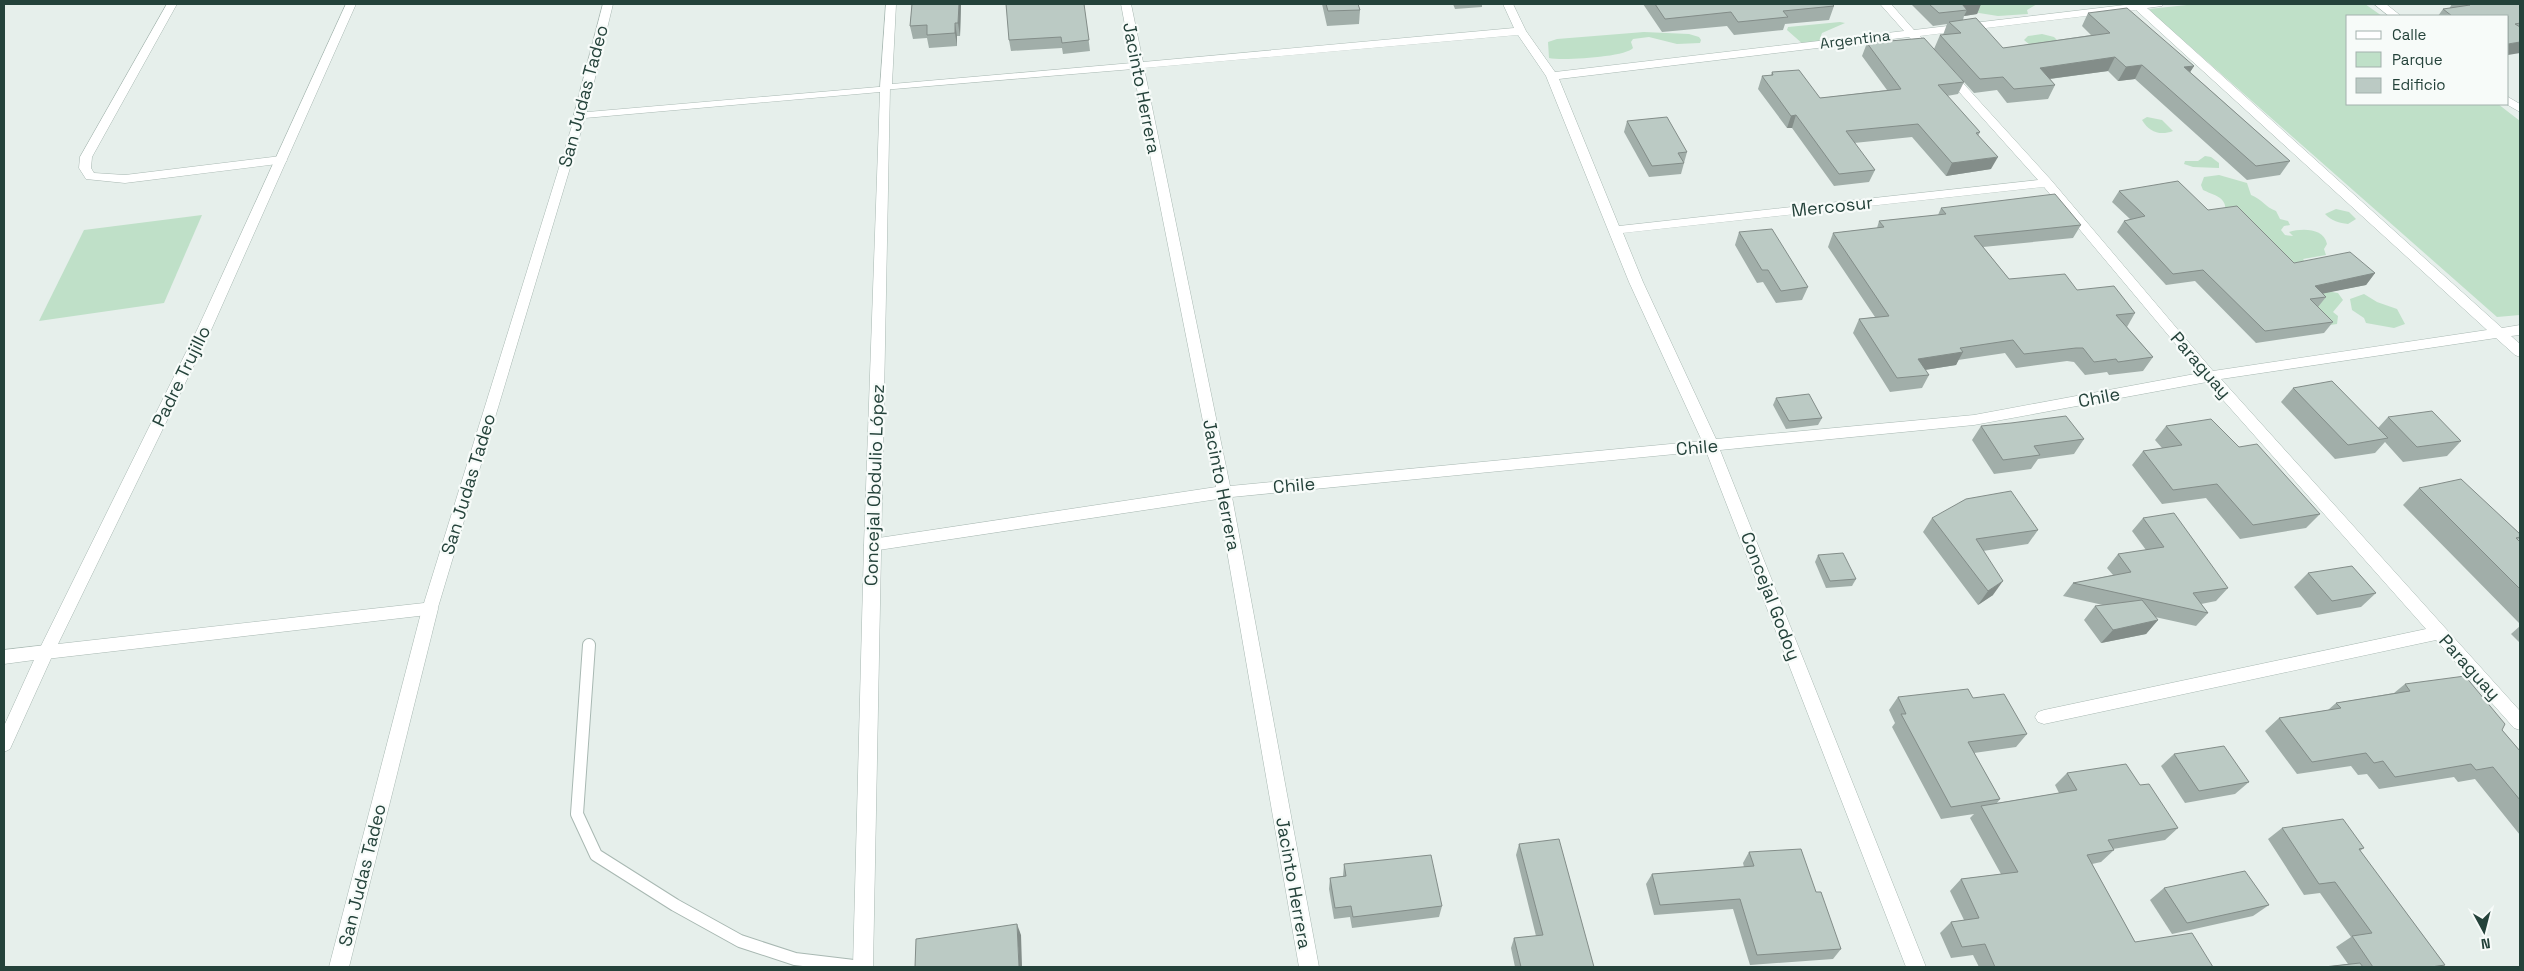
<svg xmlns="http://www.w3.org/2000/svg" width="2524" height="971" font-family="'Space Grotesk',sans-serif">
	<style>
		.green { fill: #bfe0c8 }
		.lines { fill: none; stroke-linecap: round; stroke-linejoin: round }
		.service-casing { stroke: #a8b8b2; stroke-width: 14 }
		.minor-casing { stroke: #a8b8b2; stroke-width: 1 }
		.tertiary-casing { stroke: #a8b8b2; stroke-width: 1 }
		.service { stroke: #fff; stroke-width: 12 }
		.minor { fill: #fff; fill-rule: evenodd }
		.tertiary { fill: #fff; fill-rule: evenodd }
		.wall { fill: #a1aea9 }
		.shaded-wall { fill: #838d89 }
		.building { fill: #bbcac4; stroke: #838d89 }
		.labels { text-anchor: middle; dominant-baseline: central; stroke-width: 4.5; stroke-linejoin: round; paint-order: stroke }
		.far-street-label { font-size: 15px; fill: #24423a; stroke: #f7fbf9 }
		.street-label { font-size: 18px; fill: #24423a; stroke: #f7fbf9 }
	</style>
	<rect width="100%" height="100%" fill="#e6efeb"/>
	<g class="green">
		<path d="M1967,4H2037L2027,10L2028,14L1998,16L1979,13L1974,12Z"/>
		<path d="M2196,4H2365L2382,16H2348V104H2498L2520,121V315L2497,317L2176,34L2167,28L2149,9Z"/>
		<path d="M1840,22L1845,23L1822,33L1819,41L1804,45L1787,30L1788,27Z"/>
		<path d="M1644,32L1689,34L1699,37L1701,40L1700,43L1677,44L1649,37L1633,39L1631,42L1633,48C1626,57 1562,61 1549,58L1548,42L1557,39Z"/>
		<path d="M2042,34L2054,37L2058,41L2030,45L2024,40L2028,36Z"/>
		<path d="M2147,117L2162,120L2173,131C2160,136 2149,132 2142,120Z"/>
		<path d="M2205,156L2211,157L2219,163V168L2193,167L2184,164L2185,161H2198Z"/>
		<path d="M2219,175L2247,183L2251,195C2262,199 2265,207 2276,211L2280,219L2288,221L2290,225L2284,226L2281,230L2285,235L2293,236L2289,232C2302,228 2324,228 2327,244L2324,249L2326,255L2303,259L2326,291L2338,293L2343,300L2333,312L2338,316L2337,324L2330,325L2225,212C2228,197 2213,195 2203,190L2201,185L2204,177Z"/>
		<path d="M2336,209L2349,212L2356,219L2348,224C2339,223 2332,221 2325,214Z"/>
		<path d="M202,215L164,303L39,321L84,230Z"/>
		<path d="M2364,294L2377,302L2397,309L2405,324L2394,328L2366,323L2364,318L2352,310L2350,299Z"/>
	</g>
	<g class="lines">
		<g class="service-casing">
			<path id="service" d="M589,645L577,814L596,855L675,905L740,941L795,959L862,967"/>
		</g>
		<g class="minor-casing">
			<g id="minor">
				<path d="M167,4H177L92,157L91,168L94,173L125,175L281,156L287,160L285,163L125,183L86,179L79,168L80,157Z"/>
				<path d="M603,4H613L586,115L580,118L574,115Z"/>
				<path d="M886,4H896L892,84L1132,63L1121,4H1131L1143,62L1514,28L1503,4H1513L1526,31L1555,72L1904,31L1880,4H1891L1914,30L2133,4H2163L2162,6L2147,8L2502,328L2520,325V335L2511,336L2520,344V357L2515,355L2496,338L2221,379L2520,711V730L2514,728L2436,640L2044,724L2038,722L2035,717L2038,712L2044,710L2426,629L2207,382L1974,425L1720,450L1926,967H1906L1706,451L1232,497L1319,967H1299L1218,499L872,551L867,549L864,545L867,541L872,539L1216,487L1133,69L882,90L880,88ZM2136,10L2487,330L2213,371L2051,180L1952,71H1944V75L2038,180L1619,226L1559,79L1909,37L1925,54L1929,55L1935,52L1920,36ZM1518,35L1546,76L1629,282L1702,441L1230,486L1144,68ZM2044,187L2200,373L1974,415L1716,439L1643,282L1623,233Z"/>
				<path d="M430,602L436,604L438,609L349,967H329L422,609L424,604Z"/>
				<path d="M46,645L52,647L54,652L10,749L4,752V726L34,660L4,664V650Z"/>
			</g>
		</g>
		<g class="tertiary-casing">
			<g id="tertiary">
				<path d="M346,4H356L212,328L58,644L424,603L576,113L890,86L873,967H853L864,545L880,92L585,118L436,614L46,659L40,657L38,652L198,328Z"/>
				<path d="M2374,4H2386L2401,16H2389Z"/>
				<path d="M2508,97L2520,104V112L2506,104H2508Z"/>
			</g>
		</g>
		<use href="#service" class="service"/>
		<use href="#minor" class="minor"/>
		<use href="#tertiary" class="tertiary"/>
	</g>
	<g class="wall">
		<path d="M912,4H961L960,36H957V46L929,48L927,38L913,39L910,26Z"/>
		<path d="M1084,4L1090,51L1063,54L1062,48L1011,51L1009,40Z"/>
		<path d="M1322,4H1358L1360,10L1359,24L1327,26Z"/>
		<path d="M1453,4H1482V7L1455,9Z"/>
		<path d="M1643,4H1832L1834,6L1829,20L1785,24L1783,30L1734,35L1727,26L1662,32Z"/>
		<path d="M1911,4H1981L1977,14L1964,16L1963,20L2003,48L2091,35L2082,26L2088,13L2194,66L2190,72L2290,161L2280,175L2247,180L2135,79L2118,81L2108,71L2050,79L2055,85L2048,99L2007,103L1997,90L1974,93L1934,49L1940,35H1943L1947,24L1933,26Z"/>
		<path d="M2452,4H2520V53L2508,16H2438L2443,9H2449Z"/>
		<path d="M1867,43L1964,82L1958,94L1947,96L1980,132L1978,136L1991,169L1946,176L1912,137L1854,143L1875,170L1869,182L1834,186L1792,128H1787L1758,89L1762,76L1771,75L1772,72L1820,98L1887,90L1862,56Z"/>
		<path d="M1627,121L1687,152L1681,174L1649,177L1624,132Z"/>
		<path d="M2119,191L2208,210L2294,263L2375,273L2366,285L2323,293L2326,297L2318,307L2333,322L2324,333L2256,343L2195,281L2166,285L2117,232L2124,221L2130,219L2112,202Z"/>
		<path d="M1941,208L2081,225L2073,238L1983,247L2009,279L2077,290L2135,313L2127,327L2153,357L2143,371L2109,375L2107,372L2085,375L2074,362L2067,361L2016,368L2005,353L1958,360L1956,365L1925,370L1929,375L1922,388L1890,392L1853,333L1859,319L1875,317L1828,247L1833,233L1877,228L1879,221L1938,215Z"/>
		<path d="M1739,232L1808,287L1802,300L1776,303L1763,282L1757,283L1735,245Z"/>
		<path d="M2293,388L2378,428L2388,417L2461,441L2447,456L2403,462L2385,442L2375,453L2335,459L2281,402Z"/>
		<path d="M1776,398L1822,418L1818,425L1786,429L1773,405Z"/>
		<path d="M1981,426L2084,439L2074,454L2038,459L2031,469L1994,474L1972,440Z"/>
		<path d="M2166,426L2239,447L2320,514L2306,528L2240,539L2206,498L2162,504L2132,465L2143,451L2162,448L2155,440Z"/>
		<path d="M2419,488L2520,534V538L2518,540L2520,542V624L2403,505Z"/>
		<path d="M1932,518L2038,530L2028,544L1983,551L1993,595L1978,605L1923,532Z"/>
		<path d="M2143,518L2228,588L2216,601L2201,604L2208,613L2196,626L2155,617L2158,620L2146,634L2101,643L2084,620L2095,606L2103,605L2063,596L2073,583L2113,575L2107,568L2118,554L2146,550L2132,531Z"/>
		<path d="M1818,555L1856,579L1852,586L1826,588L1815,562Z"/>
		<path d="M2308,573L2376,593L2361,607L2317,615L2294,587Z"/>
		<path d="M2520,626V643L2511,634Z"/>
		<path d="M2405,684L2502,730L2520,751V835L2475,779L2458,782L2454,777L2379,789L2367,774L2358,775L2351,766L2297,774L2265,731L2279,718L2328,710L2336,703L2394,693Z"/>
		<path d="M1898,697L2027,734L2016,747L1974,753L2000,799L1997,803L2059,793L2055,785L2067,773L2140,785L2178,828L2165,840L2113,849L2114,850L2101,862L2092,864L2135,942L2213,967H1979L1973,955L1951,958L1940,933L1951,922L1964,920L1950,891L1961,879L2001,874L1970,818L1974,814L1941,819L1892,727L1895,723L1889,710Z"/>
		<path d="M2174,754L2249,782L2235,794L2185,803L2161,766Z"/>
		<path d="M2282,828L2364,848L2360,851L2445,965L2441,967H2324L2348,964L2336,947L2351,937L2320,893L2304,895L2268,839Z"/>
		<path d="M1519,844L1594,967H1515L1511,948L1514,938L1536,936L1516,855Z"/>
		<path d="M1749,852L1816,892L1841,949L1833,959L1750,965L1733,909L1654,915L1646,884L1652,874L1744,867L1743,863Z"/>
		<path d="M1344,864L1442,906L1439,917L1352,928L1350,917L1334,919L1329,889L1330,878L1343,876Z"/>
		<path d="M2164,888L2269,905L2253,916L2172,934L2150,900Z"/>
	</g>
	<g class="shaded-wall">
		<path d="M959,4H961L960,36L958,23Z"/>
		<path d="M1962,4H1981L1977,14L1964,16L1967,10Z"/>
		<path d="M955,23L957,36V46L955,33Z"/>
		<path d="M2520,42V53L2508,55V44Z"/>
		<path d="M2115,57L2108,71L2033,81L2040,68Z"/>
		<path d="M2142,65L2135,79L2118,81L2126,67Z"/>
		<path d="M2194,66L2185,80L2184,67Z"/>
		<path d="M1796,115L1792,128H1787L1791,116Z"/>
		<path d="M1998,157L1991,169L1946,176L1952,163Z"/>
		<path d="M2375,273L2366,285L2306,297L2315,286Z"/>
		<path d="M1963,352L1956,365L1911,372L1918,359Z"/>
		<path d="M2003,581L1993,595L1978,605L1988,591Z"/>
		<path d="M2158,620L2146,634L2101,643L2113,630Z"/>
		<path d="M1017,924L1021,935L1022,967H1019Z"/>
	</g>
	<g class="building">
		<path d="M912,4H959L958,23H955V33L927,35V25L910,26Z"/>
		<path d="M1006,4H1084L1089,40L1062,43L1061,37L1009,40Z"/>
		<path d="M1326,4H1358L1360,10L1328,11Z"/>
		<path d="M1655,4H1832L1834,6L1783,11L1788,17L1738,22L1731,12L1665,19Z"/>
		<path d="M1929,4H1967H1962L1967,10L1939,13Z"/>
		<path d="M2467,4H2520V23L2515,24L2520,27V42L2508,44V16H2452L2443,9L2470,5Z"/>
		<path d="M2127,8L2194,66L2184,67L2290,161L2256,166L2142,65L2126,67L2115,57L2040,68L2055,85L2014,89L2003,77L1980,79L1940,35L1961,33L1949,22L1976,18L2003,48L2110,33L2088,13Z"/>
		<path d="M1924,38L1964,82L1938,85L1980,132L1976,133L1998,157L1952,163L1918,124L1846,131L1875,170L1839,174L1796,115L1791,116L1762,76L1773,75L1772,72L1799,70L1820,98L1901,89L1867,43Z"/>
		<path d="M1667,117L1687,152L1678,153L1684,163L1652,166L1627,121Z"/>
		<path d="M2178,181L2208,210L2237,206L2294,263L2350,252L2375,273L2315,286L2326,297L2310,299L2333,322L2265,331L2203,270L2173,274L2124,221L2145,216L2119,191Z"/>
		<path d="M2055,194L2081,225L1974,236L2009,279L2065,274L2077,290L2114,286L2135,313L2116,315L2153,357L2118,362L2116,359L2094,362L2083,348H2076L2024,354L2013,340L1960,348L1963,352L1918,359L1929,375L1897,378L1859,319L1889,316L1833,233L1884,227L1879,221L1946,214L1941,208Z"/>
		<path d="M1772,229L1808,287L1781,291L1768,270H1762L1739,232Z"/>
		<path d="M2332,381L2388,438L2348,445L2293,388Z"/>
		<path d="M1809,394L1822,418L1789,421L1776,398Z"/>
		<path d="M2432,411L2461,441L2417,447L2388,417Z"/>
		<path d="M2066,416L2084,439L2034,446L2040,455L2003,460L1981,426L2011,423Z"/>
		<path d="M2211,419L2239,447L2257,444L2320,514L2253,525L2217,484L2173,490L2143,451L2182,445L2166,426Z"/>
		<path d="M2461,479L2520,534V537L2516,538L2520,542V589L2419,488Z"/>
		<path d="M2011,491L2038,530L1976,539L2003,581L1988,591L1932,518L1966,499Z"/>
		<path d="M2174,513L2228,588L2193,593L2208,613L2073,583L2131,572L2118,554L2164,547L2143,518Z"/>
		<path d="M1843,553L1856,579L1830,581L1818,555Z"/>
		<path d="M2352,566L2376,593L2332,601L2308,573Z"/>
		<path d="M2142,600L2158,620L2113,630L2095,606Z"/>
		<path d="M2465,676L2505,724L2502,730L2520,751V800L2493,767L2476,770L2471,764L2395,777L2383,761L2374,763L2366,753L2312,762L2279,718L2341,708L2336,703L2410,691L2405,684Z"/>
		<path d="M1968,689L1973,698L2004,694L2027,734L1968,742L2000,799L1951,807L1901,714H1906L1898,697Z"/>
		<path d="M2224,746L2249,782L2199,791L2174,754Z"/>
		<path d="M2126,764L2140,785L2149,784L2178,828L2108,840L2114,850L2087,855L2135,942L2192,933L2213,967H1995L1985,944L1962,947L1951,922L1979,918L1961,879L2018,872L1981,806L2077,790L2067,773Z"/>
		<path d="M2343,819L2364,848L2359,849L2445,965L2431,967H2373L2352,936L2372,933L2335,882L2319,884L2282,828Z"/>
		<path d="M1559,839L1594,967H1521L1514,938L1543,935L1519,844Z"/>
		<path d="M1801,849L1816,892H1821L1841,949L1757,955L1740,899L1660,905L1652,874L1754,866L1749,852Z"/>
		<path d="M1431,855L1442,906L1353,917L1351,906L1335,908L1330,878L1346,876L1344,864Z"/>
		<path d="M2245,871L2269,905L2187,923L2164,888Z"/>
		<path d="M1017,924L1019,967H915L916,939Z"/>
		<path d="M2360,963L2363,967H2324Z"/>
	</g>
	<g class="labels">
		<g class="far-street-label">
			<text transform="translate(1855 39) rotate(-7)">Argentina</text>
		</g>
		<g class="street-label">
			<text transform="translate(1142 88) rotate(79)">Jacinto Herrera</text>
			<text transform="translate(583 96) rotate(-75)">San Judas Tadeo</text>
			<text transform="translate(1832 206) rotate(-6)">Mercosur</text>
			<text transform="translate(2201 365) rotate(49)">Paraguay</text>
			<text transform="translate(181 376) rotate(-64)">Padre Trujillo</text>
			<text transform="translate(2099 397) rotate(-11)">Chile</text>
			<text transform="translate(1697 447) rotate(-5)">Chile</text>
			<text transform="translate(468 484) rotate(-73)">San Judas Tadeo</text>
			<text transform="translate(874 485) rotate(-88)">Concejal Obdulio López</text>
			<text transform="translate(1222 485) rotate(79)">Jacinto Herrera</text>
			<text transform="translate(1294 485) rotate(-5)">Chile</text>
			<text transform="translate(1771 596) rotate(69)">Concejal Godoy</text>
			<text transform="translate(2470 667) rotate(48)">Paraguay</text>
			<text transform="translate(362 875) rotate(-76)">San Judas Tadeo</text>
			<text transform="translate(1294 883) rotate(80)">Jacinto Herrera</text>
		</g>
	</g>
	<rect width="2524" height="971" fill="none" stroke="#24423a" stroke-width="10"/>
	<rect x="2346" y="15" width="162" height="90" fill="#f7fbf9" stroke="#a3b1ad"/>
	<rect x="2356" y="31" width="25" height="8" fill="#ffffff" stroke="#a3b1ad"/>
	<text x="2392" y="40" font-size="15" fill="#24423a">Calle</text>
	<rect x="2356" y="52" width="25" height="15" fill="#bfe0c8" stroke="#a3b1ad"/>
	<text x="2392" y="65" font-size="15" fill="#24423a">Parque</text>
	<rect x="2356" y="78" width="25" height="15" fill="#bbcac4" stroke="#a3b1ad"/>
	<text x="2392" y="90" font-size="15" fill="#24423a">Edificio</text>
	<g transform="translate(2484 931) rotate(173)" stroke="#f7fbf9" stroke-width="4" paint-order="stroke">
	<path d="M0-4L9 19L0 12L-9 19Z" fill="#24423a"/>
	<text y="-8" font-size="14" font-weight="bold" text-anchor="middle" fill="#24423a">N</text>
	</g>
</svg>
